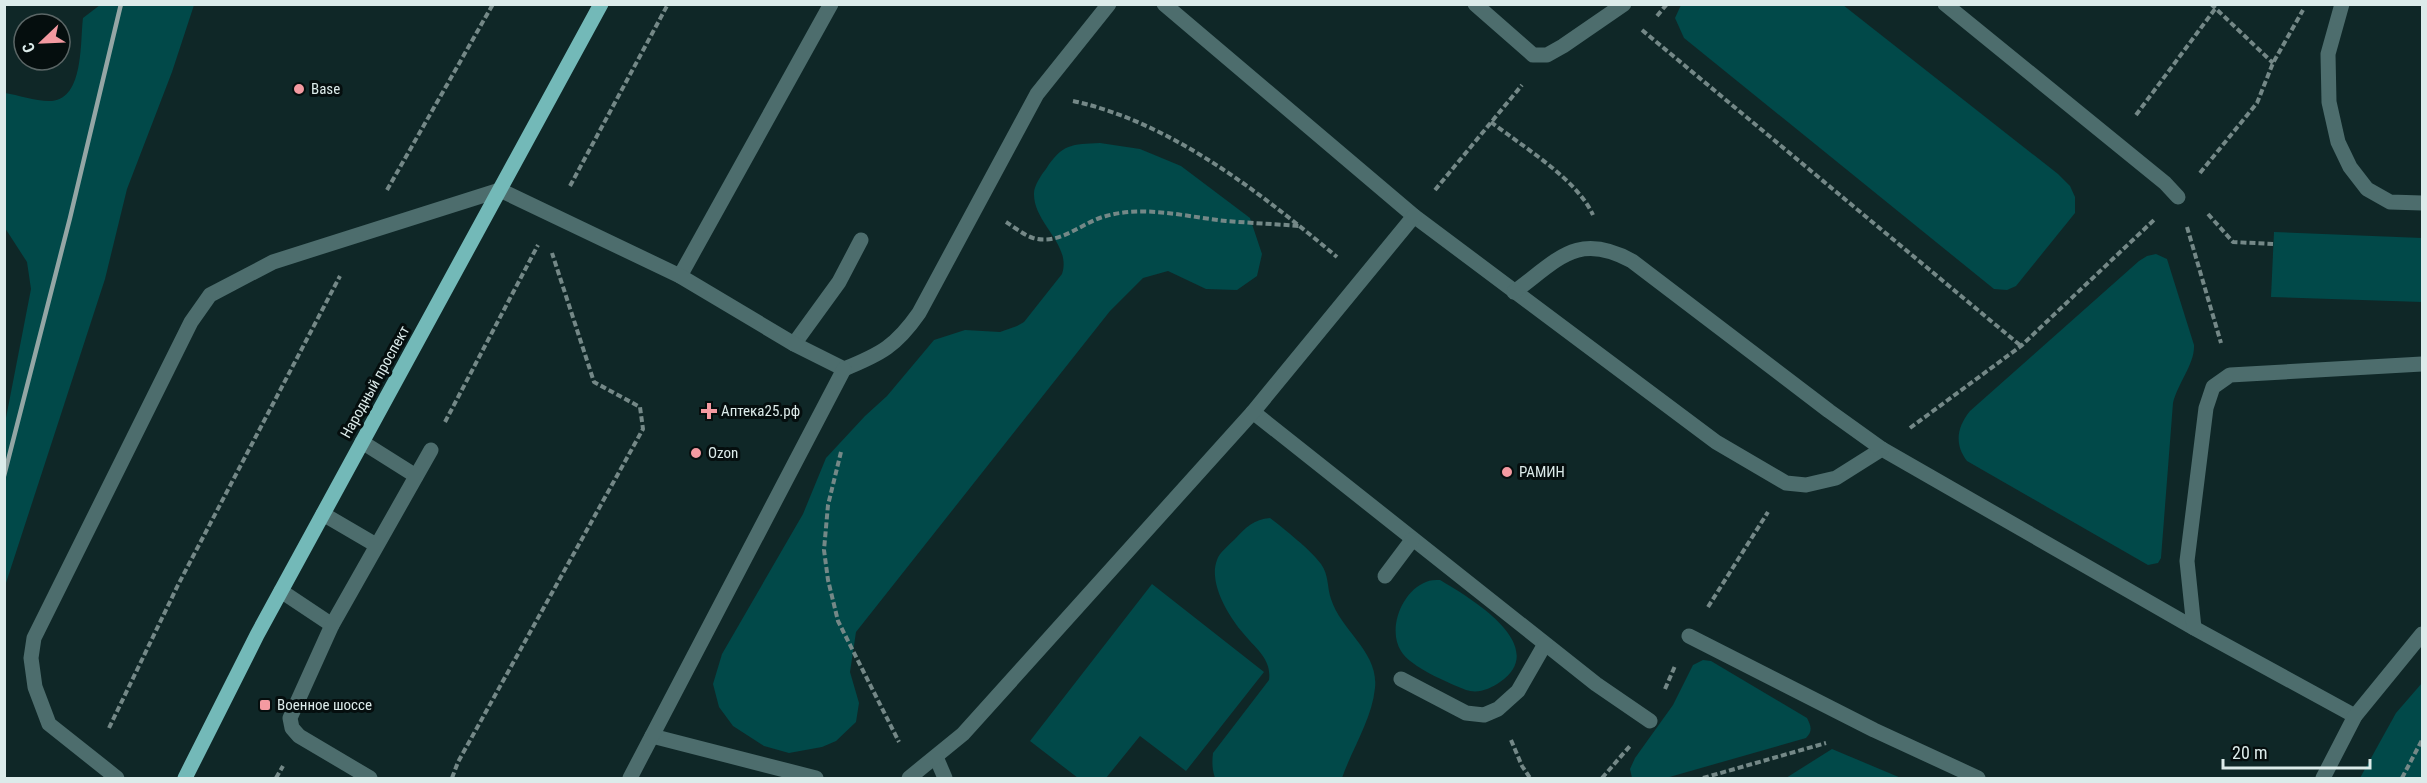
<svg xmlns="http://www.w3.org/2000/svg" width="2427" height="783" font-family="'Roboto Condensed',sans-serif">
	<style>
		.green { fill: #014949 }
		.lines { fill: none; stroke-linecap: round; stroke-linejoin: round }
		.path { stroke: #748887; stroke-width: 4; stroke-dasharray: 6 3; stroke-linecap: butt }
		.lane { stroke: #4d6d6d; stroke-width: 15 }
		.street { stroke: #4d6d6d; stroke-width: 15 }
		.primary { stroke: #73b9b8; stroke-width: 15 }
		.rail { stroke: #94a6a5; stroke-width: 4.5 }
		.poi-dot { fill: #f49aa1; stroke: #050e0e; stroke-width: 2 }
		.labels { text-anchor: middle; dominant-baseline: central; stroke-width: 6; stroke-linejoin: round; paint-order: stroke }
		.poi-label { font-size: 15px; fill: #dcebea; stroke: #050e0e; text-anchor: start }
		.street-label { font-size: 15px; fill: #dcebea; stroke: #050e0e }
	</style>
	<rect width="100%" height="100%" fill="#0f2727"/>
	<g class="green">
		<path d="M100,5H194L172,72L127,189L105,279L5,586V423L31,289L27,262L5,228V93C19,95 37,102 52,101C84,98 80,42 83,18Z"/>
		<path d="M1681,5H1843L2058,174L2070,186L2075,197V213L2016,286L2007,290L1994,289L1684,38L1675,18Z"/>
		<path d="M1100,143L1140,149L1181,166L1250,218L1262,254L1257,276L1237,290L1206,289L1168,271L1143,278L1110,311L856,632L850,672L859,703L856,722L836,741L822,747L789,753L764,746L733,726L719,707L713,684L722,654L803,514L826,458L865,416L887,396L934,340L965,330L1000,332L1017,326L1024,322L1062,274C1072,244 1033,223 1034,193C1034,186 1041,175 1046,169C1062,144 1072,144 1100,143Z"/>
		<path d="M2274,232L2422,238V302L2271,297Z"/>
		<path d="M2156,254L2167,259L2194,345C2195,364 2178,383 2173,403L2161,558L2158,563L2148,565L1967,461C1954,444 1957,427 1970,411L2139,261L2147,256Z"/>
		<path d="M1270,518C1283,528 1312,551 1321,564C1329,575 1327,588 1331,599C1341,631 1379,652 1375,688C1372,719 1352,749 1342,778H1215C1212,769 1212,762 1213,753L1269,680C1272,659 1255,648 1243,633C1229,617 1208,583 1217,560C1219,553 1229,545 1235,539C1245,528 1254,519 1270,518Z"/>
		<path d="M1440,580C1469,597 1552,646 1500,682C1490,689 1478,694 1466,690C1449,683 1410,667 1401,651C1387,629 1402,591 1426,582C1430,580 1435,580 1440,580Z"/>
		<path d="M1152,584L1264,672L1186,771L1140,736L1106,778H1078L1030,741Z"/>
		<path d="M1703,660L1711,661L1807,718C1811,726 1813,731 1806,738L1666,778H1632L1630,769L1635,758L1673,705L1693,665Z"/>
		<path d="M2422,683V778H2360L2396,713Z"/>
		<path d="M1832,749L1901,778H1786Z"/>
	</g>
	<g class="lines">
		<g class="path">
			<path d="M2211,4L2273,63"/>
			<path d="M1657,16L1667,4"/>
			<path d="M1642,30L2021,346"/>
			<path d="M1073,101C1171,122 1262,194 1337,257"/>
			<path d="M2136,115L2215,9"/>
			<path d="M1491,122C1523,147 1576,178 1593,215"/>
			<path d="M2200,173L2257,103L2273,63L2303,10"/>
			<path d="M570,186L668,4"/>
			<path d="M387,190L493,4"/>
			<path d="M1435,190L1522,85"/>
			<path d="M2208,214L2233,242L2273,244"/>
			<path d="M1006,222C1014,227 1024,235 1033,238C1060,246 1082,222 1106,216C1145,205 1187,217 1226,221C1250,223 1275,224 1299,226"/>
			<path d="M2187,227L2221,343"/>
			<path d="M445,422L538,245"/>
			<path d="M1910,428L2021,346L2155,219"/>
			<path d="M841,452L828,505L824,550L828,580L838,621L899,742"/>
			<path d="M1708,607L1768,512"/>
			<path d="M1665,689L1675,666"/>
			<path d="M109,728L178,585L340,276"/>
			<path d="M1511,740L1522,766L1530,778"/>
			<path d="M276,778L283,766"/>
			<path d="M452,778L458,762L643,429L640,407L594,382L552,253"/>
			<path d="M1602,778L1630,746"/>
			<path d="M1703,778L1826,743"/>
			<path d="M2402,778L2422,740"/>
		</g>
		<g class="lane">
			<path d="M1164,4L1414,216L1716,442L1786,483L1806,485L1836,478L1882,449L2194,628L2355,716"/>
			<path d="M1475,4L1533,55H1547L1563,46L1624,4"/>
			<path d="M1945,4L2165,183L2178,197"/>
			<path d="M2342,4L2328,54L2329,102L2338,142L2350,167L2367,189L2390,202L2422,203"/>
			<path d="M680,276L831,4"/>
			<path d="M1514,292C1558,260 1577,231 1632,261L1829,411L1882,449"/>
			<path d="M794,344L839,282L861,240"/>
			<path d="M1253,412L1596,684L1650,721"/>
			<path d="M362,442L416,476"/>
			<path d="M323,514L376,545"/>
			<path d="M1385,576L1412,540"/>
			<path d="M281,591L332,625"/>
			<path d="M2194,628L2187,561L2206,408L2213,387L2230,375L2422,364"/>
			<path d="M1689,636L1874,730L1978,778"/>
			<path d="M1401,679L1466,713L1484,715L1498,709L1518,691L1545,644"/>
			<path d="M652,736L816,778"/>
			<path d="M936,757L945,778"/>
			<path d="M117,778L49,724L35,687L31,658L34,638L191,322L210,295L273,262L500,190L680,276L794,344L844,369C881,354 896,346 919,313L1037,94L1109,4"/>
			<path d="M370,778L299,736L292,728L290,718L332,625L431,450"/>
			<path d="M630,778L844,369"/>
			<path d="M909,778L963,734L1253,412L1414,216"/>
		</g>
		<path class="street" d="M2323,778L2355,716L2422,634"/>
		<path class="primary" d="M185,778L257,635L601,4"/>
		<path class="rail" d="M4,476L70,218L121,4"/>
	</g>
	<g class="poi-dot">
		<circle cx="299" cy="89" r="6"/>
		<path d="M706 402h6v6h6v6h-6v6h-6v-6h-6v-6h6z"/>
		<circle cx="696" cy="453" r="6"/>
		<circle cx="1507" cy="472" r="6"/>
		<rect x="259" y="699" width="12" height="12" rx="3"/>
	</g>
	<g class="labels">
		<g class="poi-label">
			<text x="311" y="89">Base</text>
			<text x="721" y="411">Аптека25.рф</text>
			<text x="708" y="453">Ozon</text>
			<text x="1519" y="472">РАМИН</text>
			<text x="277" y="705">Военное шоссе</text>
		</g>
		<g class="street-label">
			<text transform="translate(375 382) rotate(-61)">Народный проспект</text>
		</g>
	</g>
	<rect width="2427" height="783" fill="none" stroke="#dcebea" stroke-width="12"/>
	<g transform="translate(42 42) rotate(247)"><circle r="28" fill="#050e0e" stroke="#5b6666" stroke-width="1.5"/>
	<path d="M0-4.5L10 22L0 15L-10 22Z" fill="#f49aa1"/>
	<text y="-9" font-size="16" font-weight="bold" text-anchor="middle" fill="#dcebea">С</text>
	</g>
	<path d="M2223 759v9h147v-9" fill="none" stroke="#dcebea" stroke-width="3"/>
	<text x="2232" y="759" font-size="18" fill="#dcebea" stroke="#050e0e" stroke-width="4.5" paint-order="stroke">20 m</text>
</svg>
